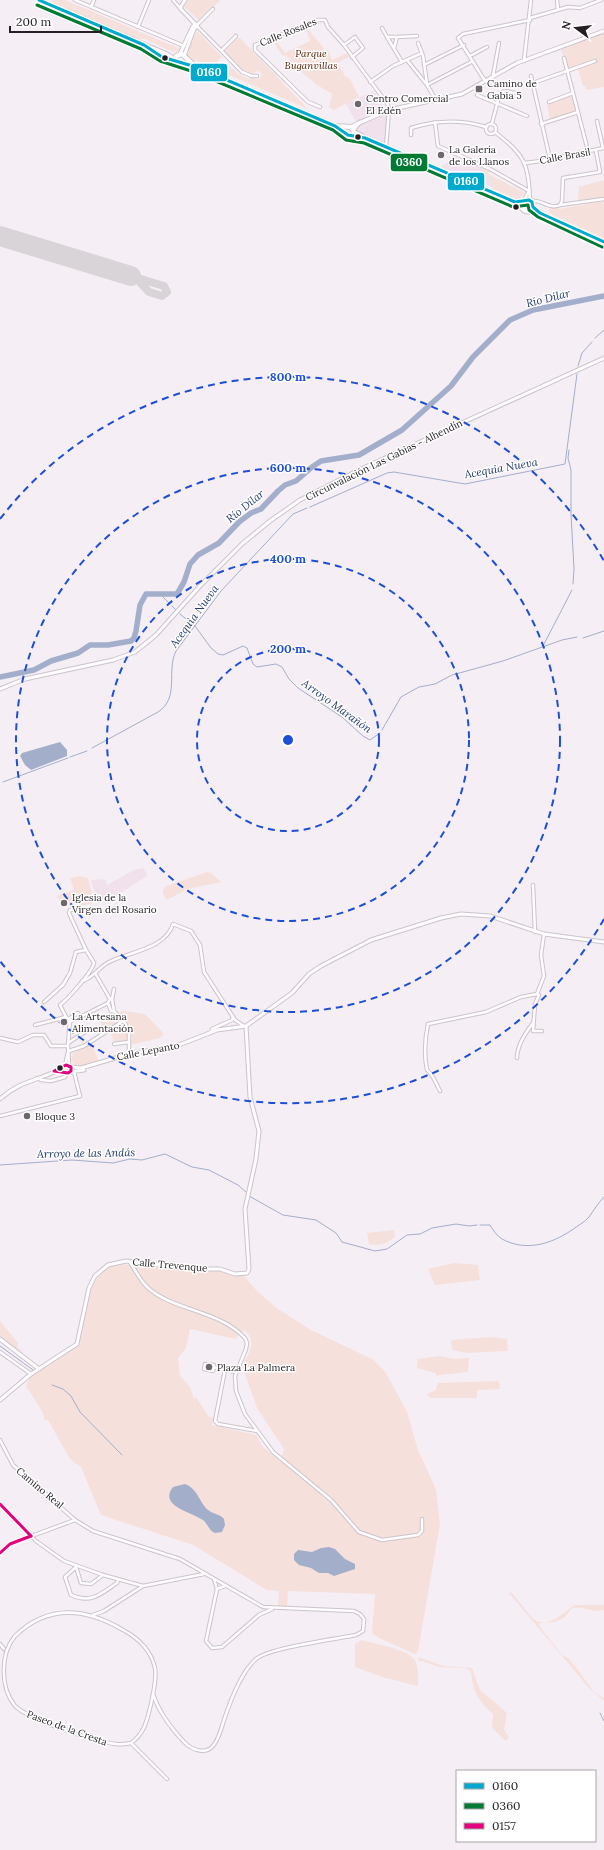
<svg xmlns="http://www.w3.org/2000/svg" width="604" height="1850" font-family="Lora,serif">
	<style>
		.built { fill: #f0e1ed }
		.green { fill: #f6e0dc; fill-rule: evenodd }
		.water { fill: #a3aecb }
		.lines { fill: none; stroke-linecap: round; stroke-linejoin: round }
		.stream { stroke: #a3aecb; stroke-width: 1 }
		.river { stroke: #a3aecb; stroke-width: 5.5 }
		.taxiway { stroke: #d9d4d8; stroke-width: 8 }
		.runway { stroke: #d9d4d8; stroke-width: 20 }
		.minor-casing { stroke: #cbc4ca; stroke-width: 4.5 }
		.tertiary-casing { stroke: #cbc4ca; stroke-width: 5 }
		.primary-casing { stroke: #cbc4ca; stroke-width: 6 }
		.minor { stroke: #fefcfe; stroke-width: 2.5 }
		.tertiary { stroke: #fefcfe; stroke-width: 3 }
		.primary { stroke: #fefcfe; stroke-width: 4 }
		.bus-1-casing { stroke: #fff; stroke-width: 6 }
		.bus-2-casing { stroke: #fff; stroke-width: 6 }
		.bus-3-casing { stroke: #fff; stroke-width: 6 }
		.bus-1 { stroke: #00a9ce; stroke-width: 3 }
		.bus-2 { stroke: #017a33; stroke-width: 3 }
		.bus-3 { stroke: #e5007d; stroke-width: 3 }
		.ring { fill: none; stroke: #1d4ed8; stroke-width: 2; stroke-dasharray: 7 5 }
		.bus-dot { fill: #241f23; stroke: #fff; stroke-width: 1.5 }
		.poi-dot { fill: #6e676c; stroke: #fff; stroke-width: 1.5 }
		.labels { text-anchor: middle; dominant-baseline: central; stroke-width: 3; stroke-linejoin: round; paint-order: stroke }
		.street-label { font-size: 10px; fill: #241f23; stroke: #fff }
		.park-label { font-size: 10px; font-style: italic; fill: #5a2106; stroke: #fff }
		.poi-label { font-size: 10px; fill: #241f23; stroke: #fff; text-anchor: start }
		.water-label { font-size: 11px; font-style: italic; fill: #233b6d; stroke: #fff }
		.centre { fill: #1d4ed8; stroke: #fff; stroke-width: 2 }
		.ring-label { font-size: 12px; text-anchor: middle; font-weight: bold; fill: #1d4ed8; stroke: #fff; stroke-width: 3; stroke-linejoin: round; paint-order: stroke }
		.line-badge { stroke: #fff; stroke-width: 1.5 }
		.badge-label { font-size: 11px; text-anchor: middle; font-weight: bold; fill: #fff }
	</style>
	<rect width="100%" height="100%" fill="#f6eef5"/>
	<g class="built">
		<path d="M373,91L388,112L386,144L357,131L355,120L346,104Z"/>
		<path d="M455,156L483,168L494,189L477,178L475,182L441,167Z"/>
		<path d="M143,868L147,874V876L116,896L97,902L91,880L105,879L107,885L134,870Z"/>
	</g>
	<g class="green">
		<path d="M52,0H65L180,49L178,52C164,52 151,37 137,39L51,2Z"/>
		<path d="M189,0H219L220,1L198,20L184,6Z"/>
		<path d="M305,26H307C312,36 320,41 325,51L328,50L332,60L347,53L350,56L338,63L345,76L350,79L359,97L334,110L329,107L332,94L314,83V82L299,70L286,55L283,56L272,40L275,39L285,53L310,41Z"/>
		<path d="M197,31L222,57L217,61L225,69L229,66L240,75L249,79L251,78L259,79L262,75L260,72L256,71L253,74L244,70L224,51L239,37L308,109L187,57L186,52L187,48H189Z"/>
		<path d="M604,33V87L586,90L585,86H583L578,69L597,62L596,59L568,68L561,50Z"/>
		<path d="M572,95L576,111L550,120L547,105Z"/>
		<path d="M483,168L489,170L488,174L525,193L518,200L494,189Z"/>
		<path d="M604,180V198L578,201L579,187Z"/>
		<path d="M604,201V238L549,213L550,207L559,209Z"/>
		<path d="M207,872L211,873L221,882L187,889L167,900L163,894V890L166,886Z"/>
		<path d="M79,876L88,878L94,903L79,906L78,902L69,904L64,899L60,902L57,896L74,890L70,878Z"/>
		<path d="M124,1011L145,1014L164,1034L160,1038L135,1044L131,1043C135,1031 126,1020 118,1012Z"/>
		<path d="M111,1013L121,1021L104,1031L99,1019L104,1016H111Z"/>
		<path d="M123,1022L129,1034L128,1040L114,1042L110,1032Z"/>
		<path d="M92,1043L98,1060L81,1067L74,1065L71,1059L73,1053Z"/>
		<path d="M394,1230L395,1237C386,1244 380,1246 369,1244L367,1233Z"/>
		<path d="M455,1263L478,1265L480,1280L435,1285L428,1269Z"/>
		<path d="M121,1264L183,1270H220L232,1275L244,1276L258,1292L278,1309L311,1330L374,1360L386,1373L407,1412L418,1450L436,1489L440,1524L418,1651L415,1654L379,1638L372,1633L375,1594L288,1591L287,1606H278L279,1591L267,1590L193,1545L101,1515L81,1467L70,1459L48,1420H45L42,1411L26,1386L31,1376L80,1345C85,1315 85,1270 121,1264ZM190,1329L235,1339L244,1330C258,1340 249,1354 242,1366L257,1408L284,1449L280,1461L263,1447L256,1435L212,1425L213,1418L209,1417L196,1397L194,1399L190,1387L180,1376L178,1358L186,1348Z"/>
		<path d="M0,1321L18,1343L17,1347L23,1352L21,1353L0,1337Z"/>
		<path d="M493,1337L507,1339L508,1351L466,1353L452,1350L451,1340Z"/>
		<path d="M439,1356L454,1359L469,1358L468,1372L440,1375L437,1376L435,1373L417,1368L418,1359Z"/>
		<path d="M499,1381L500,1389L477,1390V1398H430L427,1394L436,1390L438,1383Z"/>
		<path d="M511,1592L533,1619C549,1630 563,1612 575,1605H604V1610C593,1614 584,1605 572,1608L564,1618L554,1622L540,1623L539,1626L562,1655L568,1658L575,1666L594,1692L604,1698V1701L589,1688L509,1593Z"/>
		<path d="M361,1640C373,1643 406,1649 414,1659C419,1666 418,1677 418,1686L382,1677L355,1667V1644Z"/>
		<path d="M418,1657L443,1666L472,1668L480,1690L507,1713L504,1730L509,1737L506,1741L492,1728L493,1714C477,1699 473,1692 471,1671L465,1668L439,1667L422,1661L419,1662Z"/>
	</g>
	<g class="water">
		<path d="M60,742L67,750V756L31,770L25,765L20,756L22,753Z"/>
		<path d="M185,1484C198,1489 199,1502 208,1510C213,1514 220,1514 224,1519L225,1525L222,1532L215,1533C209,1531 208,1524 203,1520C192,1512 158,1506 173,1487Z"/>
		<path d="M329,1547L335,1549L345,1559L355,1564V1569L334,1576L328,1573H319L311,1568L299,1565L294,1560V1554L298,1550L312,1552L321,1548Z"/>
	</g>
	<g class="lines">
		<g class="stream">
			<path d="M595,338L604,330"/>
			<path d="M578,366L582,353L592,342"/>
			<path d="M569,450L568,458L571,470V514L574,569L573,584"/>
			<path d="M310,507L387,473L394,472L465,484L565,464L577,374"/>
			<path d="M160,594L169,603"/>
			<path d="M172,606L176,610"/>
			<path d="M180,614L195,626L211,648L218,654L223,655L243,646L247,648L253,664L257,667L276,664L282,667L289,679L298,688L342,717L363,736L370,740L380,733"/>
			<path d="M583,638L604,631"/>
			<path d="M543,646L572,590"/>
			<path d="M382,730L401,697L419,687L435,684L452,675L503,661L562,640L577,637"/>
			<path d="M92,748L158,712C180,698 166,671 176,651L221,591L293,514L307,508"/>
			<path d="M70,757L87,751"/>
			<path d="M3,782L68,758"/>
			<path d="M0,1165L72,1160L113,1163L130,1159L142,1160L165,1154L192,1167L209,1170L238,1185L247,1193"/>
			<path d="M249,1196L283,1215L316,1220L336,1233L342,1242L375,1251L387,1249L407,1235L420,1234L432,1228L456,1224L469,1226L477,1225"/>
			<path d="M480,1225H490C493,1230 497,1236 502,1239C526,1252 551,1244 572,1230C577,1226 585,1222 589,1217C594,1210 598,1203 604,1197"/>
			<path d="M0,1346L33,1370"/>
			<path d="M52,1385L63,1389L71,1396L80,1412L122,1455"/>
			<path d="M600,1713L604,1721"/>
		</g>
		<path class="river" d="M0,677L34,670L51,661L78,653L90,645H108L131,641L134,638L136,631L140,605L146,594H177L184,582L190,564L198,555L219,543L239,522L251,513L261,509L278,491L285,485L296,481L312,467L321,461L359,455L402,430L451,386L473,357L510,320L533,310L604,296"/>
		<path class="taxiway" d="M131,276L164,286L167,292L162,296L149,292L135,277"/>
		<path class="runway" d="M0,236L131,276"/>
		<g class="minor-casing">
			<g id="minor">
				<path d="M75,0L184,46"/>
				<path d="M173,0L180,8"/>
				<path d="M557,0L558,10"/>
				<path d="M91,7L94,0"/>
				<path d="M530,18L568,7L580,8L601,0"/>
				<path d="M197,25L213,9"/>
				<path d="M197,26L242,72L252,76H257"/>
				<path d="M138,27L149,0"/>
				<path d="M382,28L387,37"/>
				<path d="M397,37L417,36"/>
				<path d="M418,43L423,56L427,84"/>
				<path d="M344,45L355,37L363,48L352,57"/>
				<path d="M394,48L397,37H387L402,62"/>
				<path d="M222,50L236,36"/>
				<path d="M470,56L487,47"/>
				<path d="M564,58L588,151"/>
				<path d="M407,60L427,85L436,100"/>
				<path d="M524,61L531,0"/>
				<path d="M424,65L464,45"/>
				<path d="M493,76L499,43"/>
				<path d="M531,76L550,159"/>
				<path d="M485,81L458,38L463,34L530,20"/>
				<path d="M370,82L393,66L422,53"/>
				<path d="M533,83L595,61"/>
				<path d="M427,85L473,61"/>
				<path d="M477,95L527,116"/>
				<path d="M549,102L573,93"/>
				<path d="M320,107L308,102L255,50V45L318,20H325L328,27L344,45L388,105L389,110L386,147"/>
				<path d="M597,121L603,148"/>
				<path d="M435,122L438,146L490,169L529,191"/>
				<path d="M492,123L500,93L505,91L515,93"/>
				<circle cx="491" cy="129" r="5"/>
				<path d="M541,124L578,112"/>
				<path d="M495,132C525,156 528,162 530,200"/>
				<path d="M411,135V128C437,120 460,119 486,127"/>
				<path d="M525,163L541,161L604,148"/>
				<path d="M524,200L529,191"/>
				<path d="M531,201C541,199 550,210 560,205L562,201L563,178L600,172L596,151"/>
				<path d="M560,205L604,199"/>
				<path d="M533,885L535,932"/>
				<path d="M95,973L110,999H112"/>
				<path d="M82,981C92,979 99,967 109,962C128,952 166,949 173,924L191,931L200,945L204,972L235,1020L244,1026"/>
				<path d="M114,989L112,999L114,1011"/>
				<path d="M537,994L539,995L535,1004L533,1031H542"/>
				<path d="M110,999L108,1003L111,1011H114L125,1023L129,1033V1054"/>
				<path d="M44,1002L63,985L70,973L76,952L86,950"/>
				<path d="M80,1017L108,1003"/>
				<path d="M70,1020L66,1017L60,1005C68,999 92,972 94,963L86,950L69,913L70,910L79,908"/>
				<path d="M35,1025L66,1017"/>
				<path d="M211,1033L212,1029L232,1020L233,1017"/>
				<path d="M0,1038L18,1042L33,1035H44L51,1046H68"/>
				<path d="M68,1043L91,1028"/>
				<path d="M114,1044L129,1042"/>
				<path d="M69,1051L84,1046L123,1021"/>
				<path d="M517,1058C517,1046 526,1032 533,1023"/>
				<path d="M69,1065L68,1046L70,1018L78,1013L80,1017L71,1021"/>
				<path d="M65,1066L68,1052"/>
				<path d="M37,1078L41,1080L51,1081L65,1077L67,1073"/>
				<path d="M440,1091C436,1084 433,1074 427,1070C424,1055 425,1038 428,1024L486,1012L521,997L537,994L544,976L541,955L544,934"/>
				<path d="M0,1116L80,1096L74,1072"/>
				<path d="M130,1262C135,1270 140,1280 147,1287C173,1311 219,1310 245,1338L247,1343L246,1349L235,1376L236,1391L245,1414L273,1452L331,1500L359,1532L382,1540L418,1535L422,1531V1519"/>
				<path d="M0,1352L31,1374"/>
				<path d="M205,1364L214,1365L213,1371L204,1369Z"/>
				<path d="M213,1367L225,1370"/>
				<path d="M236,1372L225,1370L215,1421L218,1424L257,1431"/>
				<path d="M0,1440L13,1465L75,1520L93,1531L180,1559L263,1607L354,1611L360,1614L364,1619L363,1631L356,1635C336,1639 268,1648 256,1659C241,1672 230,1702 224,1720C221,1729 219,1739 213,1746C205,1755 192,1750 184,1742C171,1728 159,1713 153,1694"/>
				<path d="M0,1504L36,1541L64,1561L103,1575L143,1586"/>
				<path d="M0,1553L10,1544L75,1520"/>
				<path d="M103,1575L91,1584L81,1583L76,1567L65,1577L71,1595C91,1604 101,1594 117,1583L118,1580"/>
				<path d="M214,1579L217,1589L206,1641L212,1648L222,1647L259,1615L272,1609"/>
				<path d="M217,1589L225,1586"/>
				<path d="M93,1615L104,1611L143,1586L204,1574"/>
				<path d="M0,1644L4,1649"/>
				<path d="M131,1743C145,1733 147,1720 151,1704C153,1693 157,1679 155,1668C151,1650 138,1638 123,1630C86,1608 48,1604 15,1636C0,1654 0,1687 15,1706C30,1720 95,1742 116,1744C121,1745 126,1744 131,1743L167,1779"/>
			</g>
		</g>
		<g class="tertiary-casing">
			<g id="tertiary">
				<path d="M180,54L192,28L195,24"/>
				<path d="M184,56L194,29L197,26L180,8L185,0"/>
				<path d="M350,127L389,110L462,94L517,63L604,31"/>
				<path d="M354,129L360,122"/>
				<path d="M0,689L25,679L113,660L135,652L156,635L200,586L242,544L270,521L300,500L359,470L604,358"/>
				<path d="M71,1067L81,1068L129,1054L179,1045L217,1030L246,1026L292,993L309,974L321,966L371,940L441,918L461,914L490,916L544,934L604,942"/>
				<path d="M69,1072L84,1070"/>
				<path d="M0,1099C20,1081 34,1082 56,1071C60,1069 65,1065 69,1065L71,1068L67,1073L55,1071"/>
				<path d="M0,1339L39,1369"/>
				<path d="M0,1400L31,1374L77,1344L89,1288L95,1276L108,1265L126,1261L192,1269H220L235,1274L247,1273L249,1269L245,1209L256,1159L259,1131L250,1097L246,1026"/>
			</g>
		</g>
		<g class="primary-casing">
			<g id="primary">
				<path d="M39,0L166,54L175,60"/>
				<path d="M196,67L182,54L176,56L175,61L179,64L196,67L335,126L348,135L361,138"/>
				<path d="M335,126L351,127L354,132"/>
				<path d="M354,132L365,138L515,202L525,211L540,213L604,242"/>
				<path d="M521,207L523,201L530,200L533,206L529,210"/>
			</g>
		</g>
		<use href="#minor" class="minor"/>
		<use href="#tertiary" class="tertiary"/>
		<use href="#primary" class="primary"/>
		<g class="bus-1-casing">
			<path id="bus-1" d="M39,0L144,45L162,57L196,67L335,126L348,135L365,138L515,202L529,200L532,202L533,207L540,213L604,242"/>
		</g>
		<g class="bus-2-casing">
			<path id="bus-2" d="M37,5L141,49L160,61L194,72L333,130L346,140L364,143L513,207L528,205L529,210L538,217L602,247"/>
		</g>
		<g class="bus-3-casing">
			<g id="bus-3">
				<path d="M66,1065L71,1067V1071L68,1073L54,1071Z"/>
				<path d="M0,1504L31,1536"/>
				<path d="M0,1553L10,1544L31,1536"/>
			</g>
		</g>
		<use href="#bus-1" class="bus-1"/>
		<use href="#bus-2" class="bus-2"/>
		<use href="#bus-3" class="bus-3"/>
	</g>
	<g class="ring">
		<circle cx="288" cy="740" r="91"/>
		<circle cx="288" cy="740" r="181"/>
		<circle cx="288" cy="740" r="272"/>
		<path d="M604 919A363 363 0 0 1 0 961M0 519A363 363 0 0 1 604 561"/>
	</g>
	<g class="bus-dot">
		<circle cx="165" cy="58" r="3.5"/>
		<circle cx="358" cy="137" r="3.5"/>
		<circle cx="516" cy="207" r="3.5"/>
		<circle cx="60" cy="1068" r="3.5"/>
	</g>
	<g class="poi-dot">
		<rect x="475" y="85" width="8" height="8" rx="2"/>
		<circle cx="358" cy="104" r="4"/>
		<circle cx="441" cy="155" r="4"/>
		<circle cx="64" cy="903" r="4"/>
		<circle cx="64" cy="1022" r="4"/>
		<circle cx="27" cy="1116" r="4"/>
		<circle cx="209" cy="1367" r="4"/>
	</g>
	<g class="labels">
		<g class="street-label">
			<text transform="translate(288 32) rotate(-22)">Calle Rosales</text>
			<text transform="translate(565 156) rotate(-10)">Calle Brasil</text>
			<text transform="translate(384 460) rotate(-26)">Circunvalación Las Gabias - Alhendín</text>
			<text transform="translate(148 1051) rotate(-11)">Calle Lepanto</text>
			<text transform="translate(170 1265) rotate(5)">Calle Trevenque</text>
			<text transform="translate(40 1488) rotate(40)">Camino Real</text>
			<text transform="translate(67 1728) rotate(20)">Paseo de la Cresta</text>
		</g>
		<g class="park-label">
			<text x="311" y="53">Parque<tspan x="311" dy="12">Buganvillas</tspan></text>
		</g>
		<g class="poi-label">
			<text x="487" y="83">Camino de<tspan x="487" dy="12">Gabia 5</tspan></text>
			<text x="366" y="98">Centro Comercial<tspan x="366" dy="12">El Edén</tspan></text>
			<text x="449" y="149">La Galería<tspan x="449" dy="12">de los Llanos</tspan></text>
			<text x="72" y="897">Iglesia de la<tspan x="72" dy="12">Virgen del Rosario</tspan></text>
			<text x="72" y="1016">La Artesana<tspan x="72" dy="12">Alimentación</tspan></text>
			<text x="35" y="1116">Bloque 3</text>
			<text x="217" y="1367">Plaza La Palmera</text>
		</g>
		<g class="water-label">
			<text transform="translate(548 298) rotate(-14)">Río Dílar</text>
			<text transform="translate(501 468) rotate(-10)">Acequia Nueva</text>
			<text transform="translate(245 506) rotate(-39)">Río Dílar</text>
			<text transform="translate(194 616) rotate(-54)">Acequia Nueva</text>
			<text transform="translate(337 706) rotate(36)">Arroyo Marañón</text>
			<text transform="translate(86 1153) rotate(-1)">Arroyo de las Andás</text>
		</g>
	</g>
	<circle cx="288" cy="740" r="6" class="centre"/>
	<g class="ring-label">
		<text x="288" y="381">800 m</text>
		<text x="288" y="472">600 m</text>
		<text x="288" y="563">400 m</text>
		<text x="288" y="653">200 m</text>
	</g>
	<g class="line-badge">
		<rect x="190" y="63" width="38" height="19" rx="4" fill="#00a9ce"/>
		<rect x="390" y="153" width="38" height="19" rx="4" fill="#017a33"/>
		<rect x="447" y="172" width="38" height="19" rx="4" fill="#00a9ce"/>
	</g>
	<g class="badge-label">
		<text x="209" y="76">0160</text>
		<text x="409" y="166">0360</text>
		<text x="466" y="185">0160</text>
	</g>
	<rect x="456" y="1770" width="140" height="72" fill="#ffffff" stroke="#a7a5a7"/>
	<rect x="464" y="1783" width="20" height="6" fill="#00a9ce" stroke="#a7a5a7"/>
	<text x="492" y="1790" font-size="12" fill="#241f23">0160</text>
	<rect x="464" y="1803" width="20" height="6" fill="#017a33" stroke="#a7a5a7"/>
	<text x="492" y="1810" font-size="12" fill="#241f23">0360</text>
	<rect x="464" y="1823" width="20" height="6" fill="#e5007d" stroke="#a7a5a7"/>
	<text x="492" y="1830" font-size="12" fill="#241f23">0157</text>
	<g transform="translate(576 28) rotate(285)" stroke="#ffffff" stroke-width="3" paint-order="stroke">
	<path d="M0-3L7 15L0 10L-7 15Z" fill="#241f23"/>
	<text y="-6" font-size="11" font-weight="bold" text-anchor="middle" fill="#241f23">N</text>
	</g>
	<path d="M10 26v6h91v-6" fill="none" stroke="#241f23" stroke-width="2"/>
	<text x="16" y="26" font-size="12" fill="#241f23" stroke="#ffffff" stroke-width="3" paint-order="stroke">200 m</text>
</svg>
